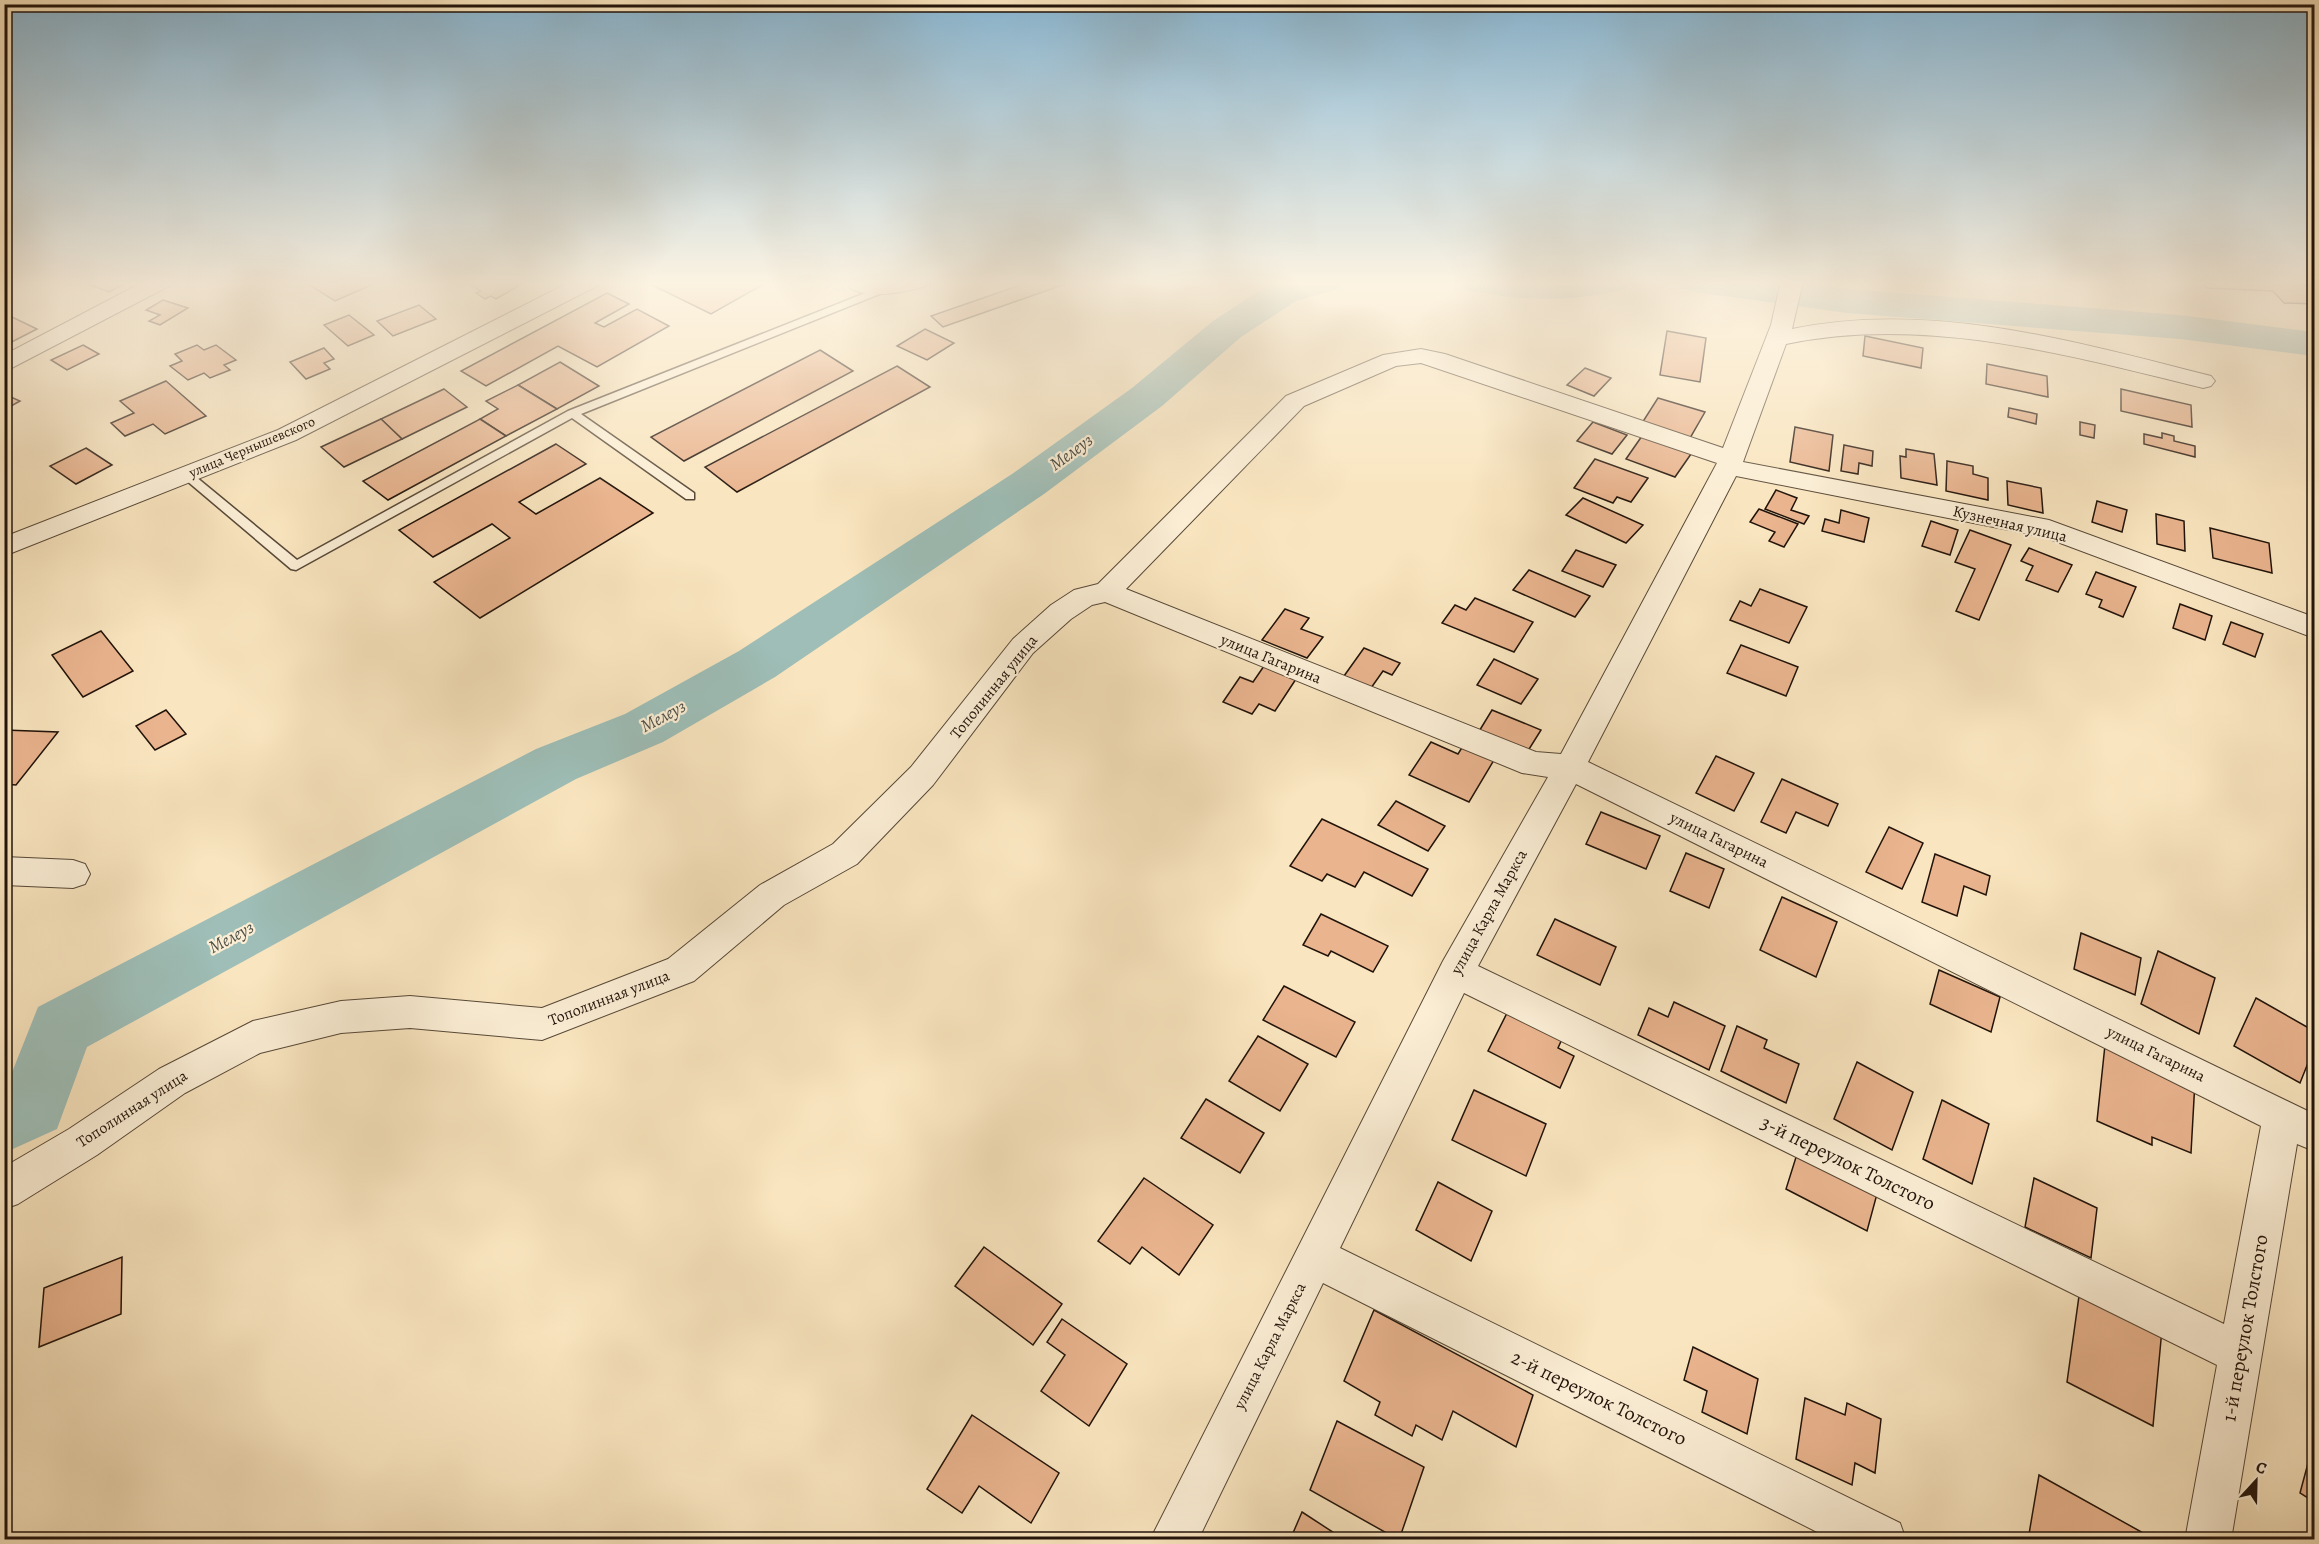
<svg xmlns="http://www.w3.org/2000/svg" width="2319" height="1544" font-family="Alegreya,serif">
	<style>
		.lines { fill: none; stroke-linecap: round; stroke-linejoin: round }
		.river { fill: #9ebeb7; fill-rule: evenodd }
		.building { fill: #e9b48e; stroke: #21130a; stroke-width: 1.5 }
		.lane-casing { stroke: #574837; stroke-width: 3 }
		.street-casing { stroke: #574837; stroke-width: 2 }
		.lane { fill: #fbeed5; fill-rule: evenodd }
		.street { fill: #fbeed5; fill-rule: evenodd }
		.labels { text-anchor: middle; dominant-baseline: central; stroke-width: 4.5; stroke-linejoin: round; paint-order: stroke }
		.far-street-label { font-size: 14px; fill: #21130a; stroke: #fbeed5 }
		.street-label { font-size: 16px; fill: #21130a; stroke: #fbeed5 }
		.water-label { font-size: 18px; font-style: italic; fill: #4d4f47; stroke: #fbeed5 }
		.near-street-label { font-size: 20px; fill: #21130a; stroke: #fbeed5 }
	</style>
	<rect width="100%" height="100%" fill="#f9e5bf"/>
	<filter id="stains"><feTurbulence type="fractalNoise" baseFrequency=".00333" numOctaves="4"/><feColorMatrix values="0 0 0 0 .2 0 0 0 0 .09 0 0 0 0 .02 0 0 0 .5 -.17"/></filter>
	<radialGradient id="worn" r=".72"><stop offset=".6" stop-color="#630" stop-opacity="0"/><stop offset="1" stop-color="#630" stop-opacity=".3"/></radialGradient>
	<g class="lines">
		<g class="river">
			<path d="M1282,281H1343L1338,289L1296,301L1241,337L1162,406L1044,494L775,677L663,742L576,779L87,1047L57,1129L4,1153V1087L7,1085L38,1007L536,749L625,714L739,651L1012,474L1132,388L1213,321L1268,285Z"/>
			<path d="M1460,281H1631L1626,289C1573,302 1518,302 1465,289Z"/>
			<path d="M1677,281H1784L1847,289L2180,315L2314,332V356L2180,339L1847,313L1696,292L1682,289Z"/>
		</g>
	</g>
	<g class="building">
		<path d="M88,281H130L109,292L85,283Z"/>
		<path d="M303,281H365L371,285L335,301Z"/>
		<path d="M476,281H527L496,299L491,296L485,299L476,293L481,291L469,284Z"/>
		<path d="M644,281H769L711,314Z"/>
		<path d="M1032,281H1074L943,327L931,316Z"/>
		<path d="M2202,281H2301L2314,296V304L2284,303L2273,291L2207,288Z"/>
		<path d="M607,293L629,304L595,323L604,327L637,309L669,326L597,367L558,346L486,386L461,371Z"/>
		<path d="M163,300L188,308L160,325L149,321L160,315L146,310Z"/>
		<path d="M419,305L436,319L393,336L377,321Z"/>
		<path d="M349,315L374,335L348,346L324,325Z"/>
		<path d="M12,317L37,329L4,346V321Z"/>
		<path d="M925,329L954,343L927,360L897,346Z"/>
		<path d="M1667,331L1706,338L1700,382L1660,375Z"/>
		<path d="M1865,336L1923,348L1921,368L1863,356Z"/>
		<path d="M83,345L99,354L67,370L51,360Z"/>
		<path d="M197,345L204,350L216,345L236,360L224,365L230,370L210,378L204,373L188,380L170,366L182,361L175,354Z"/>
		<path d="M324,348L334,359L324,363L330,369L306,379L290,362Z"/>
		<path d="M820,350L853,371L684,461L651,437Z"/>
		<path d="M560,362L599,386L557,409L518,385Z"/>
		<path d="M1987,364L2047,376L2048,397L1986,384Z"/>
		<path d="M897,366L930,387L737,492L705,467Z"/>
		<path d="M1585,368L1611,378L1594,396L1567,385Z"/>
		<path d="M166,381L206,416L165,434L153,424L125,436L111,423L134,413L120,401Z"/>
		<path d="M518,385L557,409L506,436L480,419L498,409L486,401Z"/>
		<path d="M444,389L467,407L402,439L381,419Z"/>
		<path d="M2121,389L2191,405L2192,427L2121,411Z"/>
		<path d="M4,394L20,401L4,410Z"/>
		<path d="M1658,398L1705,412L1690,438L1642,423Z"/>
		<path d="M2009,408L2037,414L2036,424L2008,417Z"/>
		<path d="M381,419L402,439L344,467L321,447Z"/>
		<path d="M480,419L506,436L388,500L363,481Z"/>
		<path d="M1593,422L1627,435L1612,454L1577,441Z"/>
		<path d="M2080,422L2095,425L2094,438L2080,435Z"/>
		<path d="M1795,427L1833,435L1829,471L1790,462Z"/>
		<path d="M2162,433L2174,436V441L2195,446V457L2144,444V434L2162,438Z"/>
		<path d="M1642,436L1691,454L1675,477L1626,459Z"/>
		<path d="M556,444L586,464L519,502L536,514L600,478L653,513L480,618L434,582L510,538L492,524L433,557L399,530Z"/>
		<path d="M1844,445L1873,451L1872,466L1859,463L1858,474L1841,471Z"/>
		<path d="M86,448L112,465L76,484L50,466Z"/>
		<path d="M1906,449L1934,454L1937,485L1901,478L1900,456L1906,457Z"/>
		<path d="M1595,459L1648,478L1631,502L1617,497L1613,503L1574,488Z"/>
		<path d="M1947,461L1973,466V474L1988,478V500L1946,491Z"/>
		<path d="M2007,481L2041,488L2043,513L2008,505Z"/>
		<path d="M1776,490L1797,498L1791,510L1809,516L1804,524L1765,509Z"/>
		<path d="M1583,498L1643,525L1626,543L1566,515Z"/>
		<path d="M2097,501L2127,510L2122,532L2092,522Z"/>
		<path d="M1759,509L1798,524L1784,547L1769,541L1775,532L1750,522Z"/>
		<path d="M1841,510L1869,518L1864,542L1822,531L1825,519L1839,523Z"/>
		<path d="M2156,514L2184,521L2185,551L2157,544Z"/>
		<path d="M1931,521L1958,530L1950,555L1922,546Z"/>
		<path d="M2210,528L2269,543L2272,573L2213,558Z"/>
		<path d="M1970,530L2011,545L1979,620L1956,611L1975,569L1955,562Z"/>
		<path d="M2029,548L2072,565L2058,592L2026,580L2033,566L2021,561Z"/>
		<path d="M1576,550L1616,565L1603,587L1562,571Z"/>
		<path d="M1529,570L1590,596L1575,617L1513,590Z"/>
		<path d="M2096,572L2136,587L2123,617L2099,607L2102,600L2086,594Z"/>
		<path d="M1760,589L1807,607L1789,643L1730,620L1740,601L1751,606Z"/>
		<path d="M1475,598L1533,622L1514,652L1442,623L1455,605L1466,610Z"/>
		<path d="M2180,604L2212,616L2205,640L2173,628Z"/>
		<path d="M1285,609L1309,618L1301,629L1323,637L1307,658L1262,640Z"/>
		<path d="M2231,622L2263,634L2255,657L2223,644Z"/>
		<path d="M101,631L133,671L83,697L52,655Z"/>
		<path d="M1741,645L1798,667L1786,696L1727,673Z"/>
		<path d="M1364,648L1400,663L1392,675L1383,671L1371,688L1344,676Z"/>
		<path d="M1494,659L1538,679L1521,704L1477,685Z"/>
		<path d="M1264,666L1296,679L1275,711L1259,704L1252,714L1223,702L1240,677L1253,682Z"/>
		<path d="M166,710L186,734L155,750L136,726Z"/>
		<path d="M1492,710L1541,730L1526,754L1478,733Z"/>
		<path d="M4,730L58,732L16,785L4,784Z"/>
		<path d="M1431,742L1458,754L1463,746L1494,760L1469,802L1409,775Z"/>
		<path d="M1716,756L1754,773L1734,811L1696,793Z"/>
		<path d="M1782,779L1838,804L1828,826L1796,812L1786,833L1761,822Z"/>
		<path d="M1396,801L1445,826L1428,851L1378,825Z"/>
		<path d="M1601,812L1660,836L1646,869L1586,844Z"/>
		<path d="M1322,819L1428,869L1412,896L1364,872L1355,887L1327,874L1322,881L1290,866Z"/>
		<path d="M1889,827L1923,843L1902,889L1866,872Z"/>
		<path d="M1686,853L1724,869L1709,908L1670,891Z"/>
		<path d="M1935,854L1990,876L1986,895L1964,886L1957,916L1922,902Z"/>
		<path d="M1782,897L1837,922L1816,977L1760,950Z"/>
		<path d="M1321,914L1388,946L1373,972L1331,951L1328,956L1303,945Z"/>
		<path d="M1555,919L1616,947L1600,985L1537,955Z"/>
		<path d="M2081,933L2141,958L2135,995L2074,969Z"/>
		<path d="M2158,951L2215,978L2199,1034L2141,1004Z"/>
		<path d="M1939,970L2000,997L1991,1032L1930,1004Z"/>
		<path d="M1284,986L1355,1022L1336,1057L1263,1020Z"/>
		<path d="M2256,998L2314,1031V1048L2300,1083L2234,1046Z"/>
		<path d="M1674,1002L1725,1026L1709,1070L1638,1035L1649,1008L1668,1017Z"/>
		<path d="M1508,1011L1562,1039L1558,1048L1574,1056L1560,1088L1488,1051Z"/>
		<path d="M1737,1026L1767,1040L1764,1048L1799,1064L1786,1103L1721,1071Z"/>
		<path d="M1258,1036L1308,1064L1280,1111L1229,1081Z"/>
		<path d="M2105,1045L2195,1081L2191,1153L2152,1137V1145L2097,1121Z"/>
		<path d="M1857,1062L1913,1092L1892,1150L1834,1119Z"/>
		<path d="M1474,1090L1546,1124L1526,1176L1452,1140Z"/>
		<path d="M1206,1099L1264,1133L1240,1173L1181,1138Z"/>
		<path d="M1942,1100L1989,1124L1972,1184L1923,1159Z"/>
		<path d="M1797,1154L1877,1194L1867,1231L1786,1189Z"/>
		<path d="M1144,1178L1213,1225L1179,1275L1142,1247L1130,1264L1098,1241Z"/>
		<path d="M2034,1178L2097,1208L2091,1258L2025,1227Z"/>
		<path d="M1438,1182L1492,1211L1471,1261L1416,1230Z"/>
		<path d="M984,1247L1062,1304L1033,1345L955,1286Z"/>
		<path d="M122,1257L121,1314L39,1347L44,1288Z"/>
		<path d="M2080,1289L2162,1329L2153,1426L2067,1382Z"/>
		<path d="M1374,1310L1533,1395L1516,1447L1453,1411L1442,1440L1416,1425L1412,1436L1375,1415L1380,1402L1344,1381Z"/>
		<path d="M1062,1319L1127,1364L1089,1426L1041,1391L1065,1355L1047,1342Z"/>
		<path d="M1693,1347L1758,1379L1747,1434L1702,1412L1707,1391L1684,1380Z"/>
		<path d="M1805,1398L1845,1415L1847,1403L1881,1419L1875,1473L1855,1463L1852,1485L1796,1459Z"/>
		<path d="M972,1415L1059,1473L1031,1523L979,1486L962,1513L927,1489Z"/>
		<path d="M1337,1421L1424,1467L1399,1540L1310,1490Z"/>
		<path d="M2311,1452L2314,1455V1502L2300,1493Z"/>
		<path d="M2039,1475L2145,1534V1540H2028Z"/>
		<path d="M1302,1512L1345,1540H1290Z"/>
	</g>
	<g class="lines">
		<g class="lane-casing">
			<path id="lane" d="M883,286L887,287V291L581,414L694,493V499H686L572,418L296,570L291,569L180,475L182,472H190L297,560L568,411Z"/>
		</g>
		<g class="street-casing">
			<g id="street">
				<path d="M145,281H172L169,286L4,372V355Z"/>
				<path d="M572,281H600L597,286L296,440L4,556V537L278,430Z"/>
				<path d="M843,281H929L926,286C905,292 858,303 843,281Z"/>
				<path d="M1781,281H1803L1792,329C1931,300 2077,342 2211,376L2215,381L2211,386L2203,388C2068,355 1926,315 1786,344L1743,462L2049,520L2314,617V638L2044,537L1736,476L1588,762L2314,1114V1151L2297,1144L2231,1540H2185L2217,1365L1464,993L1340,1248L1900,1523L1906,1540H1833L1323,1283L1198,1540H1150L1443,961L1548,777L1522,773L1105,602L1092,605L1071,619L1033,653L933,785L857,864L784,905L694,981L542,1040L410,1028L341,1033L260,1053L185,1093L97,1155L18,1204L4,1209V1167L69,1129L159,1069L253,1021L341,1001L410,996L542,1008L668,959L760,885L833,844L911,767L1013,639L1051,605L1074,590L1098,584L1286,396L1383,355L1421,349L1445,354L1723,448L1771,325ZM1421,363L1717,463L1561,754L1536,752L1126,589L1304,406L1396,366ZM1576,784L2261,1126L2224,1324L1478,966Z"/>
				<path d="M4,857L73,860L85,864L90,874L85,884L73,888L4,885Z"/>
			</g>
		</g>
		<use href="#lane" class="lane"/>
		<use href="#street" class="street"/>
	</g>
	<linearGradient id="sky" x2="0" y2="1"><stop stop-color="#8ab8d4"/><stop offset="0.57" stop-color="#fcf3e2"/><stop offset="1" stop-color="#fcf3e2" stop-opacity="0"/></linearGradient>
	<rect width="2319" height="497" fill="url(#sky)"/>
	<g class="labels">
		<g class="far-street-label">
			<text transform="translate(252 447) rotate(-23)">улица Чернышевского</text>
		</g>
		<g class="street-label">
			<text transform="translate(2010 524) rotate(13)">Кузнечная улица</text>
			<text transform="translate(1271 659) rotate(22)">улица Гагарина</text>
			<text transform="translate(994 687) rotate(-51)">Тополинная улица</text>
			<text transform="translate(1719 840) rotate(26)">улица Гагарина</text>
			<text transform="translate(1489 912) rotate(-61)">улица Карла Маркса</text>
			<text transform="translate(609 998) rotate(-21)">Тополинная улица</text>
			<text transform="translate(2156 1054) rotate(26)">улица Гагарина</text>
			<text transform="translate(132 1109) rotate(-33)">Тополинная улица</text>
			<text transform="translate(1270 1346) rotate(-63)">улица Карла Маркса</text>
		</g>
		<g class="water-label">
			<text transform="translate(1071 452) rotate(-36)">Мелеуз</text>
			<text transform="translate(663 716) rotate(-28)">Мелеуз</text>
			<text transform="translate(231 937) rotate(-28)">Мелеуз</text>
		</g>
		<g class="near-street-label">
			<text transform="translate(1848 1163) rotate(26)">3-й переулок Толстого</text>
			<text transform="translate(2245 1328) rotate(-80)">1-й переулок Толстого</text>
			<text transform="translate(1599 1398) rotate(26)">2-й переулок Толстого</text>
		</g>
	</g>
	<rect width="2319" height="1544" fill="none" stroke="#f9e5bf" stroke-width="24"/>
	<rect x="6" y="6" width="2307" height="1532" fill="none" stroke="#21130a" stroke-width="3"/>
	<rect x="12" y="12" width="2295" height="1520" fill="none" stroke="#21130a" stroke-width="1.5"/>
	<g transform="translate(2256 1481) rotate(22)" stroke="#fbeed5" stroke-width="4.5" paint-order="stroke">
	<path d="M0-4.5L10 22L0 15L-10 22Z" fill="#21130a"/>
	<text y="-9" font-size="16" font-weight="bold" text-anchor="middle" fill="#21130a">С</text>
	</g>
	<rect width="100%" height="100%" filter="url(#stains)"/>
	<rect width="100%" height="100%" fill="url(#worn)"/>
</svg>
